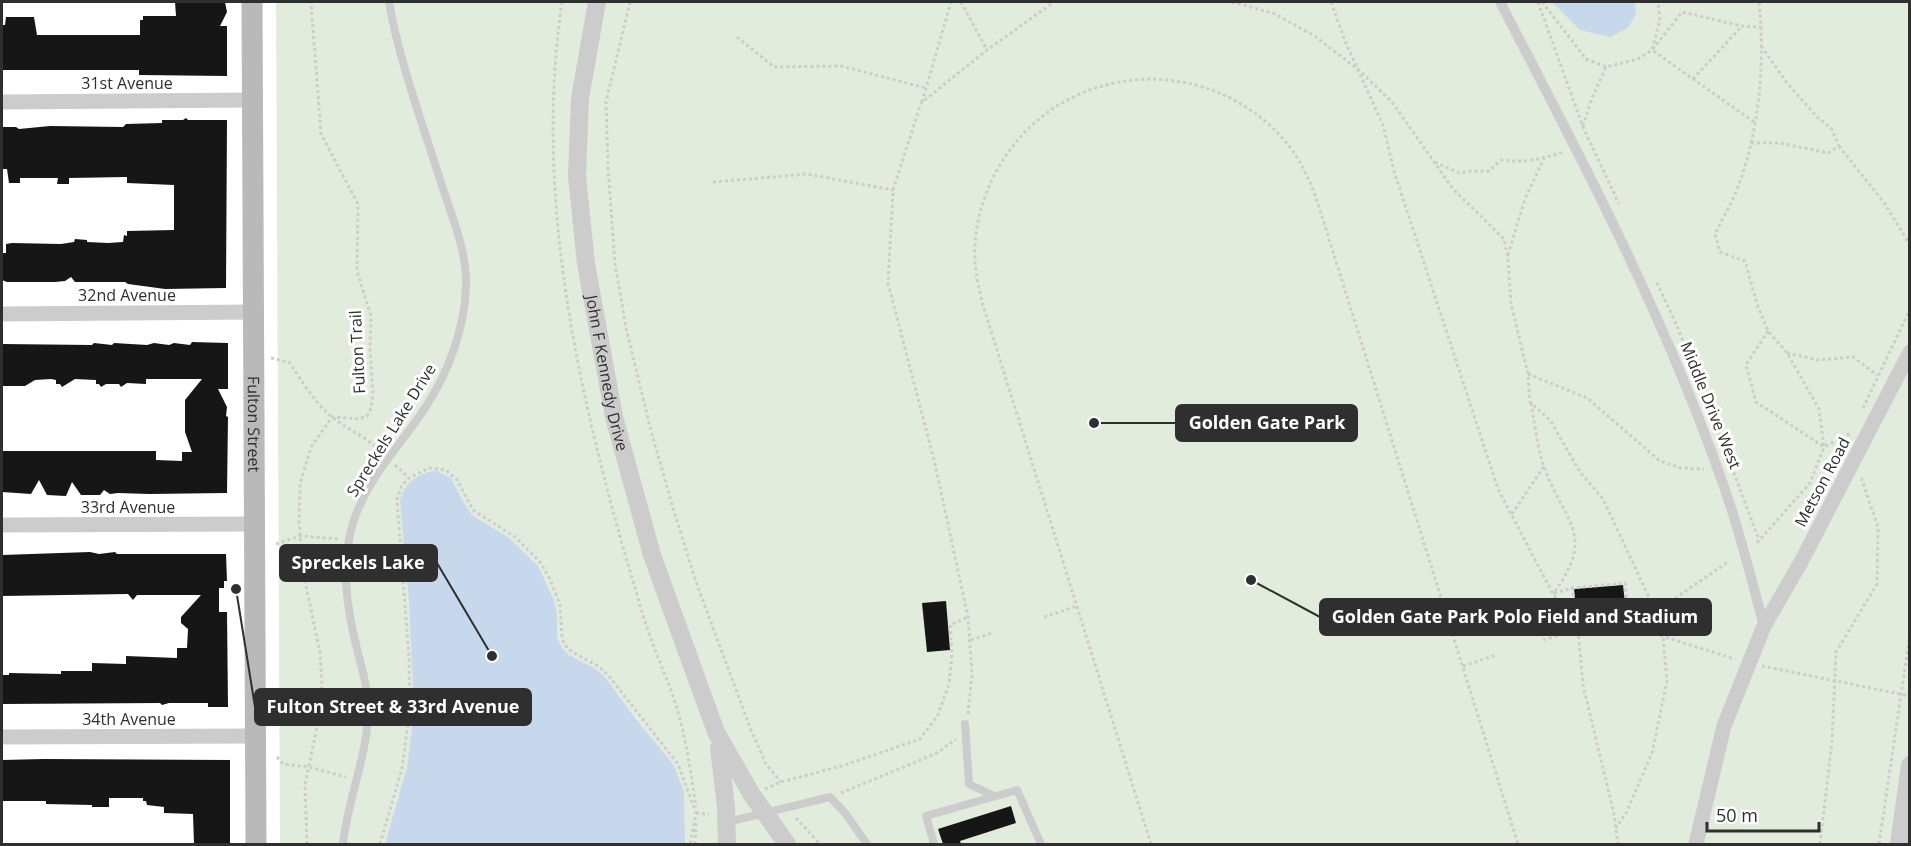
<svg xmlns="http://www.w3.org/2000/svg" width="1911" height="846" font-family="'Open Sans',sans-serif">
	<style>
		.green { fill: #e2ecdc }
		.water { fill: #c8d8ec }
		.building { fill: #161616 }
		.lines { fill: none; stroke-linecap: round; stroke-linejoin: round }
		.path { stroke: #ccc; stroke-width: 3; stroke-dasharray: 3 3; stroke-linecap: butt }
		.service { stroke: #ccc; stroke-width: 8 }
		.pedestrian { stroke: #ccc; stroke-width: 10 }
		.minor { stroke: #ccc; stroke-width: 15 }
		.tertiary { stroke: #ccc; stroke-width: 18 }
		.secondary { stroke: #b9b9b9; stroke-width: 21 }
		.labels { text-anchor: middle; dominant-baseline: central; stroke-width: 6; stroke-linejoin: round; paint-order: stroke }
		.street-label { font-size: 16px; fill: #2f2f2f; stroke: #fff }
		.leader { fill: none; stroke: #2f2f2f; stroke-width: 2 }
		.callout-dot { fill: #2f2f2f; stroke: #fff; stroke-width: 2 }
		.callout { fill: #2f2f2f; stroke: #2f2f2f; stroke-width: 2 }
		.callout-label { font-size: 18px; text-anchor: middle; font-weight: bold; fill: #fff }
	</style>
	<rect width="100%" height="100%" fill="#fff"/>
	<path class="green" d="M276,2H1909V844H280Z"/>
	<g class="water">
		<path d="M1552,2H1635L1636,14L1628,28L1610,37L1580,30Z"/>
		<path d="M437,471L451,478L465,505L473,516L508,537L538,566L554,600L557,613V637L562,648L569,655L596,669L605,677L635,718L673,764L684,791L685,844H385L407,767L414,713L409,602L400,501C404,483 419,472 437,471Z"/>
	</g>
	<g class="building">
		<path d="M175,2H225L227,12L220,26H227V76L139,75V70H2V25H5L6,17H34L37,35H140V20H143V16H176Z"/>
		<path d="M186,118L188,120H227L226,288L165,289L128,284L125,282H75L71,277L65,281L55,282H7L2,280V253H6V244L12,243L61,244L74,242L75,239L87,240V242L108,243L123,242L124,235L127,236V231L174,230V185L127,183V177L69,178V184H57L58,178H20V183H9L7,169H2V127H16L19,129L50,126L123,127L126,124L162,123V120H183Z"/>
		<path d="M192,342L228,343V389H218L227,407L226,416L228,417L227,493L149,494L118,493L110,494L104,490L100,495H81L72,482L66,496L47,495L39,480L31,494L2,492V451H156V460L182,461V452H192L185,432V400L202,379H146V384L127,383L121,387L119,384H106L101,387L99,384H96V380L75,379L62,387L60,384H56V380L51,379L35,380L25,386H2V344L92,345L94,343L112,345L114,343L147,345L154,343L169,345L174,343L190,345Z"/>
		<path d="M90,552L99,554L115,552L117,554H226L227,581H224V588H219V612H227L228,707H208V703H169L162,705L160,703L2,704V675H9V673L61,674V671H92V663L126,664V656L177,658V648H187L188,629L181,623V617L201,595H137L133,600L128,594L2,596V555Z"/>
		<path d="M1623,585L1625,603L1590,605L1591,612L1576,613L1574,589Z"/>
		<path d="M946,601L950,650L927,652L922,603Z"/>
		<path d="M44,759L230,760V844H194L193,814L164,813V807L147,805L146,801H143V798H109V807H92V805L46,804V801H2V760Z"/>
		<path d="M1011,806L1016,823L960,841L961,844H943L938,829Z"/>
	</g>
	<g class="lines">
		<g class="path">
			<path d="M562,2C534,192 576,385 629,568C636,589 641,612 649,633C657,657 668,680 676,705C686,738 691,773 696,807"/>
			<path d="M630,2L606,102L608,168L615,264L626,328L650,427L673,508L696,582L751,730L766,764L781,782"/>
			<path d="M961,2L987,50"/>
			<path d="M1232,2L1273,13L1313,35L1360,71L1392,102L1453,189L1504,239L1508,258L1511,304L1528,374L1530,402L1550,420L1580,472L1603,499L1662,625L1667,681L1652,753L1626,813L1616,828"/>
			<path d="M1331,2L1345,41L1383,125L1394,171L1498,489L1553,594L1578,630L1583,685L1614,814L1618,844"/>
			<path d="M1538,2L1583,127L1619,204"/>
			<path d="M1542,2L1586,59L1606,67"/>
			<path d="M737,37L774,67L841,66L926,88"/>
			<path d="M1693,79L1742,26"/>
			<path d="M922,102L951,2"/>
			<path d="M1754,122L1652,50L1682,12L1742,26L1761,27"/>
			<path d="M1583,126L1592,98L1606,67L1638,59L1652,50L1660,20L1658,2"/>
			<path d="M1751,143H1780L1828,153L1839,146L1831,128L1817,117L1787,83L1762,47"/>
			<path d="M1839,146L1885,204L1910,245"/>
			<path d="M1435,162L1459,173L1472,171H1489L1501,160C1523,163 1543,159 1563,152"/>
			<path d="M713,182L807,174L893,190"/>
			<path d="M1508,255L1525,199L1544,158"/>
			<path d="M1657,283L1678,328L1697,376"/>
			<path d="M1768,331L1746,365L1756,402L1824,447L1851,433"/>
			<path d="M1787,353L1818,360L1853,357L1877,375"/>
			<path d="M271,358L289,362C302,381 314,402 332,417C348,430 367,437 381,452"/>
			<path d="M1528,374L1587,398L1660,461L1681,468L1704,469"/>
			<path d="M1531,403C1535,424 1537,447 1544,467C1565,524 1597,534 1553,594"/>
			<path d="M1863,408L1910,309"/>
			<path d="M1719,433L1759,540"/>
			<path d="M395,465L409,478"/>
			<path d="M1512,514L1544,466"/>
			<path d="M1757,543L1810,483L1824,447L1819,409L1787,353L1768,331L1757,304L1745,261L1720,252L1715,234C1723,217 1733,201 1739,184C1760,127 1765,61 1759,2"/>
			<path d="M276,544L300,536L338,539"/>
			<path d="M1554,593L1573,588"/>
			<path d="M1627,601L1626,608L1633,627L1728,562"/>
			<path d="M1044,617L1077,606"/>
			<path d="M1570,619L1595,618L1594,614"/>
			<path d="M1605,629L1604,610H1594V614L1574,615L1573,588L1625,583L1627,601H1625"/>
			<path d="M971,640L992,633"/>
			<path d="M1543,640L1578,630L1633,627L1735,659"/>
			<path d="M1463,666L1496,655"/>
			<path d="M1762,666L1910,696"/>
			<path d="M968,714L972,674L968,617L935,464L888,283L893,190L921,103L987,50L1054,2"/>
			<path d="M277,757L283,764L309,767L346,777"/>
			<path d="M765,789L781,782L845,765L920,739L938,715L949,684L952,653L950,625L968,617"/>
			<path d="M841,793L937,753L956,739"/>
			<path d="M696,813L709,814"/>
			<path d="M796,818L820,844"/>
			<path d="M307,844L305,785L318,722L322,682L320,653L303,571L299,520L300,484L311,447L332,417L359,419L367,416L371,408L373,394L370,348L371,316L357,271L358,204L321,134L311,2"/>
			<path d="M380,844L402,769L410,706L409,658L397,500L401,487L409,478L429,468L446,470L457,480L473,510L515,537L540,562L550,579L560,605L562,636L564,644L572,652L598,666L608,675L678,764L696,813L690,844"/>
			<path d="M695,844L696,822"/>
			<path d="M1151,844L982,302C979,289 976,276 975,262C973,231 982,197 997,170C1056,62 1205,48 1285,141C1302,161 1312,185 1320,210L1518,844"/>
			<path d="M1820,844L1832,741L1836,652L1877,584L1878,527L1861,477"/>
			<path d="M1879,844L1910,634"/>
		</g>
		<g class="service">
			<path d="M965,724L969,784L994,796"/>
			<path d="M727,822L830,797L845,813L867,844"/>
			<path d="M343,844C348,796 370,751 368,702C367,684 361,666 357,649C347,609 340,564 353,523C368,476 399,448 425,408C448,373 465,329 466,285C467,253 453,219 443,189C424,127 400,65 389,2"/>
			<path d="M934,844L926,816L1017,790L1041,844"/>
		</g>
		<path class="pedestrian" d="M1500,2C1579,154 1660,307 1718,470C1737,521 1750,574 1764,626"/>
		<g class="minor">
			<path d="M2,102L253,100"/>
			<path d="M2,314L254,312"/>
			<path d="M2,525L255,524"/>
			<path d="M2,737L256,736"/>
			<path d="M1696,844L1724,726L1764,626L1801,562L1910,352"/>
		</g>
		<g class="tertiary">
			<path id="s1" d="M597,2L580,98L577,176L586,264L614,417L652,555L716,732L752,795L787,844"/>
			<path d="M719,748L726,807L727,844"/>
			<path d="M1899,844L1910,765"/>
		</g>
		<path class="secondary" id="s2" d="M252,2L256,844"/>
	</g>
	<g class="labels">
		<g class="street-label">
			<text x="127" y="83">31st Avenue</text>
			<text x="127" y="295">32nd Avenue</text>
			<text transform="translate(357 352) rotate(-93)">Fulton Trail</text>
			<text stroke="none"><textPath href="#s1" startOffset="375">John F Kennedy Drive</textPath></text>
			<text transform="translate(1711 405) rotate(68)">Middle Drive West</text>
			<text stroke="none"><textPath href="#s2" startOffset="422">Fulton Street</textPath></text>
			<text transform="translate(391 430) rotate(-58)">Spreckels Lake Drive</text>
			<text transform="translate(1822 482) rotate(-62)">Metson Road</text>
			<text x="128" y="507">33rd Avenue</text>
			<text x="129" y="719">34th Avenue</text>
		</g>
	</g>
	<path class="leader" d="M1094 423L1176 423M492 656L437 563M1251 580L1320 617M236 589L255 707"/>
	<g class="callout-dot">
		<circle cx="1094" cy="423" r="6"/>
		<circle cx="492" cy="656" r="6"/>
		<circle cx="1251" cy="580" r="6"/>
		<circle cx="236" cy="589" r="6"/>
	</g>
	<g class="callout">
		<rect x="1176" y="405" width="181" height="36" rx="6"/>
		<rect x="280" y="545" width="157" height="36" rx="6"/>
		<rect x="1320" y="599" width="391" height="36" rx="6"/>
		<rect x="255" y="689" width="276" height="36" rx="6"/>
	</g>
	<g class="callout-label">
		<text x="1267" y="429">Golden Gate Park</text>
		<text x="358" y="569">Spreckels Lake</text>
		<text x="1515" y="623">Golden Gate Park Polo Field and Stadium</text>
		<text x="393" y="713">Fulton Street &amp; 33rd Avenue</text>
	</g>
	<rect width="1911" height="846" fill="none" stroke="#2f2f2f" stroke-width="6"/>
	<path d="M1707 822v9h112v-9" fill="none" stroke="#2f2f2f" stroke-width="3"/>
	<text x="1716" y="822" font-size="18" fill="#2f2f2f" stroke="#ffffff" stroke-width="4.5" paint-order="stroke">50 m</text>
</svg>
